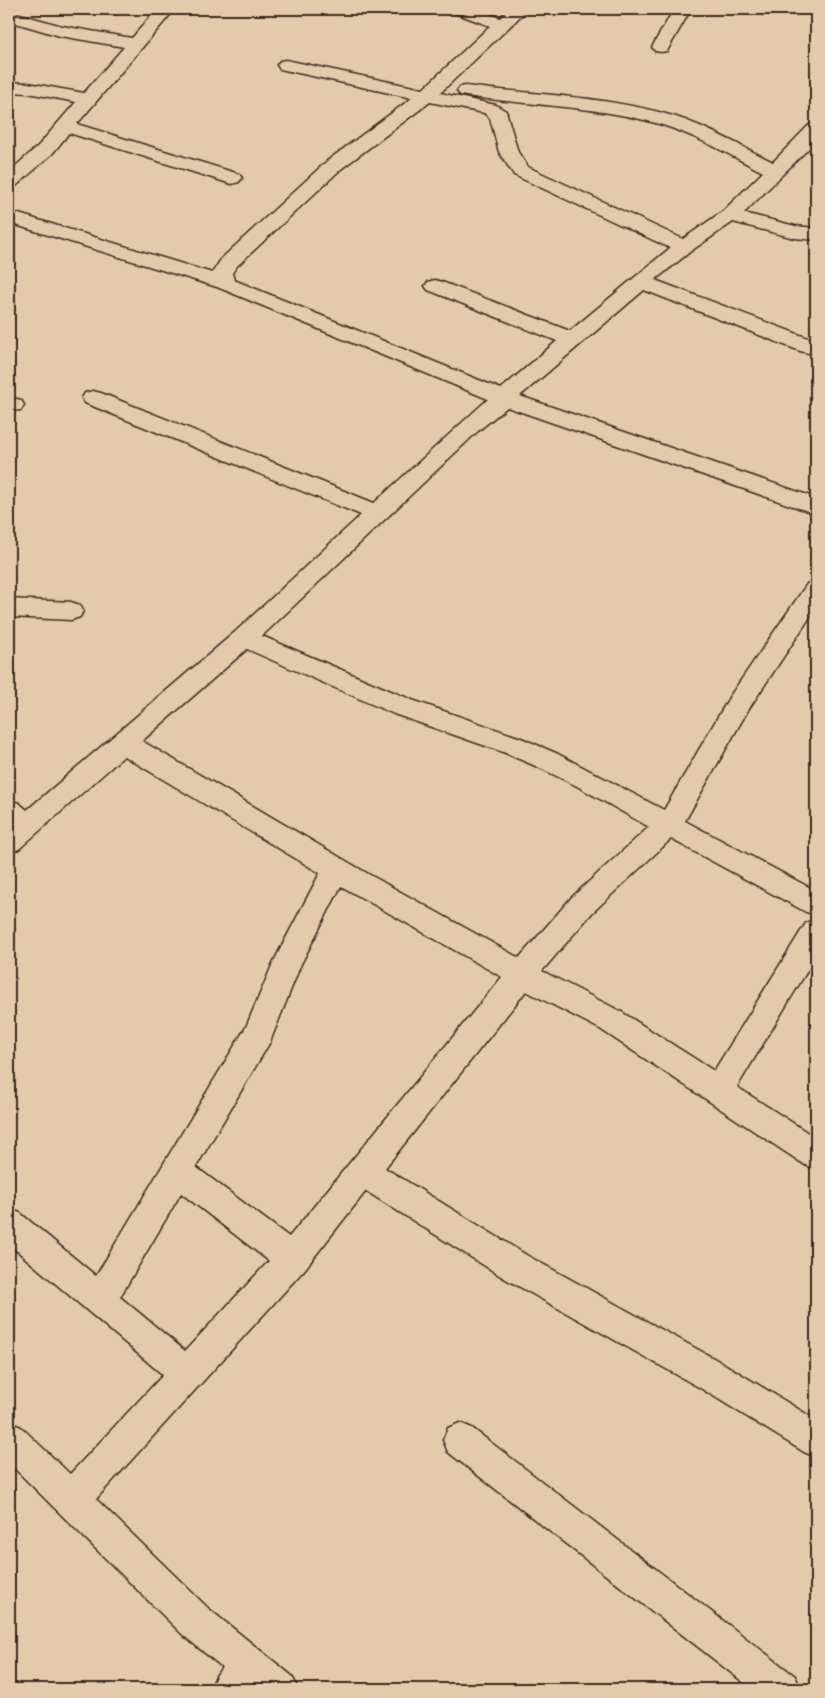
<svg xmlns="http://www.w3.org/2000/svg" width="825" height="1698" font-family="Kalam,sans-serif">
	<style>
		.lines { fill: none; stroke-linecap: round; stroke-linejoin: round }
		.street-casing { stroke: #3b2a1e; stroke-width: 3 }
		.street { fill: #e5c9ac; fill-rule: evenodd }
	</style>
	<rect width="100%" height="100%" fill="#e5c9ac"/>
	<filter id="ink" filterUnits="userSpaceOnUse"><feTurbulence type="fractalNoise" baseFrequency=".02" numOctaves="2"/><feDisplacementMap in="SourceGraphic" scale="10" xChannelSelector="R" yChannelSelector="G"/><feConvolveMatrix kernelMatrix="1 2 1 2 8 2 1 2 1" color-interpolation-filters="sRGB"/></filter>
	<g filter="url(#ink)">
		<g class="lines">
			<g class="street-casing">
				<g id="street">
					<path d="M157,9H175L77,124L239,174L242,178L239,182L232,184L225,182L69,133L52,154L16,186L9,188V172L38,146L76,102L28,93L9,92V82L28,83L84,93L124,47L60,36L9,21V11L62,26L132,38Z"/>
					<path d="M453,9H476L500,18L509,9H528L440,93L496,105L506,111L518,152L528,167L683,239L723,211L763,172C726,153 689,131 648,121C589,106 526,105 466,96L460,95L457,91L460,87L466,86C535,95 606,96 673,116C708,127 740,146 773,162L809,125L816,123V141L744,213L795,226L816,228V240L794,238L733,222L691,251L655,280L816,341V351L808,353L800,351L644,290L520,396L816,498V514L507,407L478,431L262,636L412,700L521,738L558,754L664,810L730,696L807,584L816,581V608L748,710L685,821L816,891V915L806,912L671,839L592,913L542,971L620,1011L714,1071L806,923L816,919V956L737,1087L816,1138V1169L805,1165L600,1029L526,991L385,1168L528,1256L726,1365L816,1420V1457L804,1452L702,1389L504,1278L366,1191L304,1270L96,1499L209,1609L292,1676L298,1689H210L216,1676L222,1667L183,1635L9,1463V1422L21,1427L70,1474L163,1375L9,1244V1209L20,1213L96,1276L246,1027L273,963L320,873L124,756L19,849L9,852V800L19,803L27,810L235,632L361,515L85,403L82,398L85,393L93,391L101,393L374,503L488,399L217,287L9,223V211L212,273L222,258L327,161L412,98L280,69L277,65L280,61L286,60L423,89L490,26L455,13ZM430,102L484,113L490,118L499,152L514,175L670,248L570,331L442,282L435,280L428,282L425,286L428,290L557,341L501,389L234,280L232,273L237,266L341,169ZM247,649L394,714L503,752L540,768L577,786L649,827L572,897L519,958L370,875L142,741ZM341,886L502,977L289,1237L196,1167L270,1042L301,964ZM181,1193L269,1261L185,1351L120,1297Z"/>
					<path d="M674,9H691L667,51L661,52L655,51L652,47Z"/>
					<path d="M9,397L21,400L24,405L21,410L9,411Z"/>
					<path d="M9,599L71,602L80,605L83,611L80,617L71,620L9,617Z"/>
					<path d="M460,1423L472,1428L795,1676L801,1689H752L448,1452L443,1440L448,1428Z"/>
				</g>
			</g>
			<use href="#street" class="street"/>
		</g>
	</g>
	<rect width="825" height="1698" fill="none" stroke="#e5c9ac" stroke-width="30"/>
	<rect x="15" y="15" width="795" height="1668" fill="none" stroke="#3b2a1e" stroke-width="2" filter="url(#ink)"/>
</svg>
